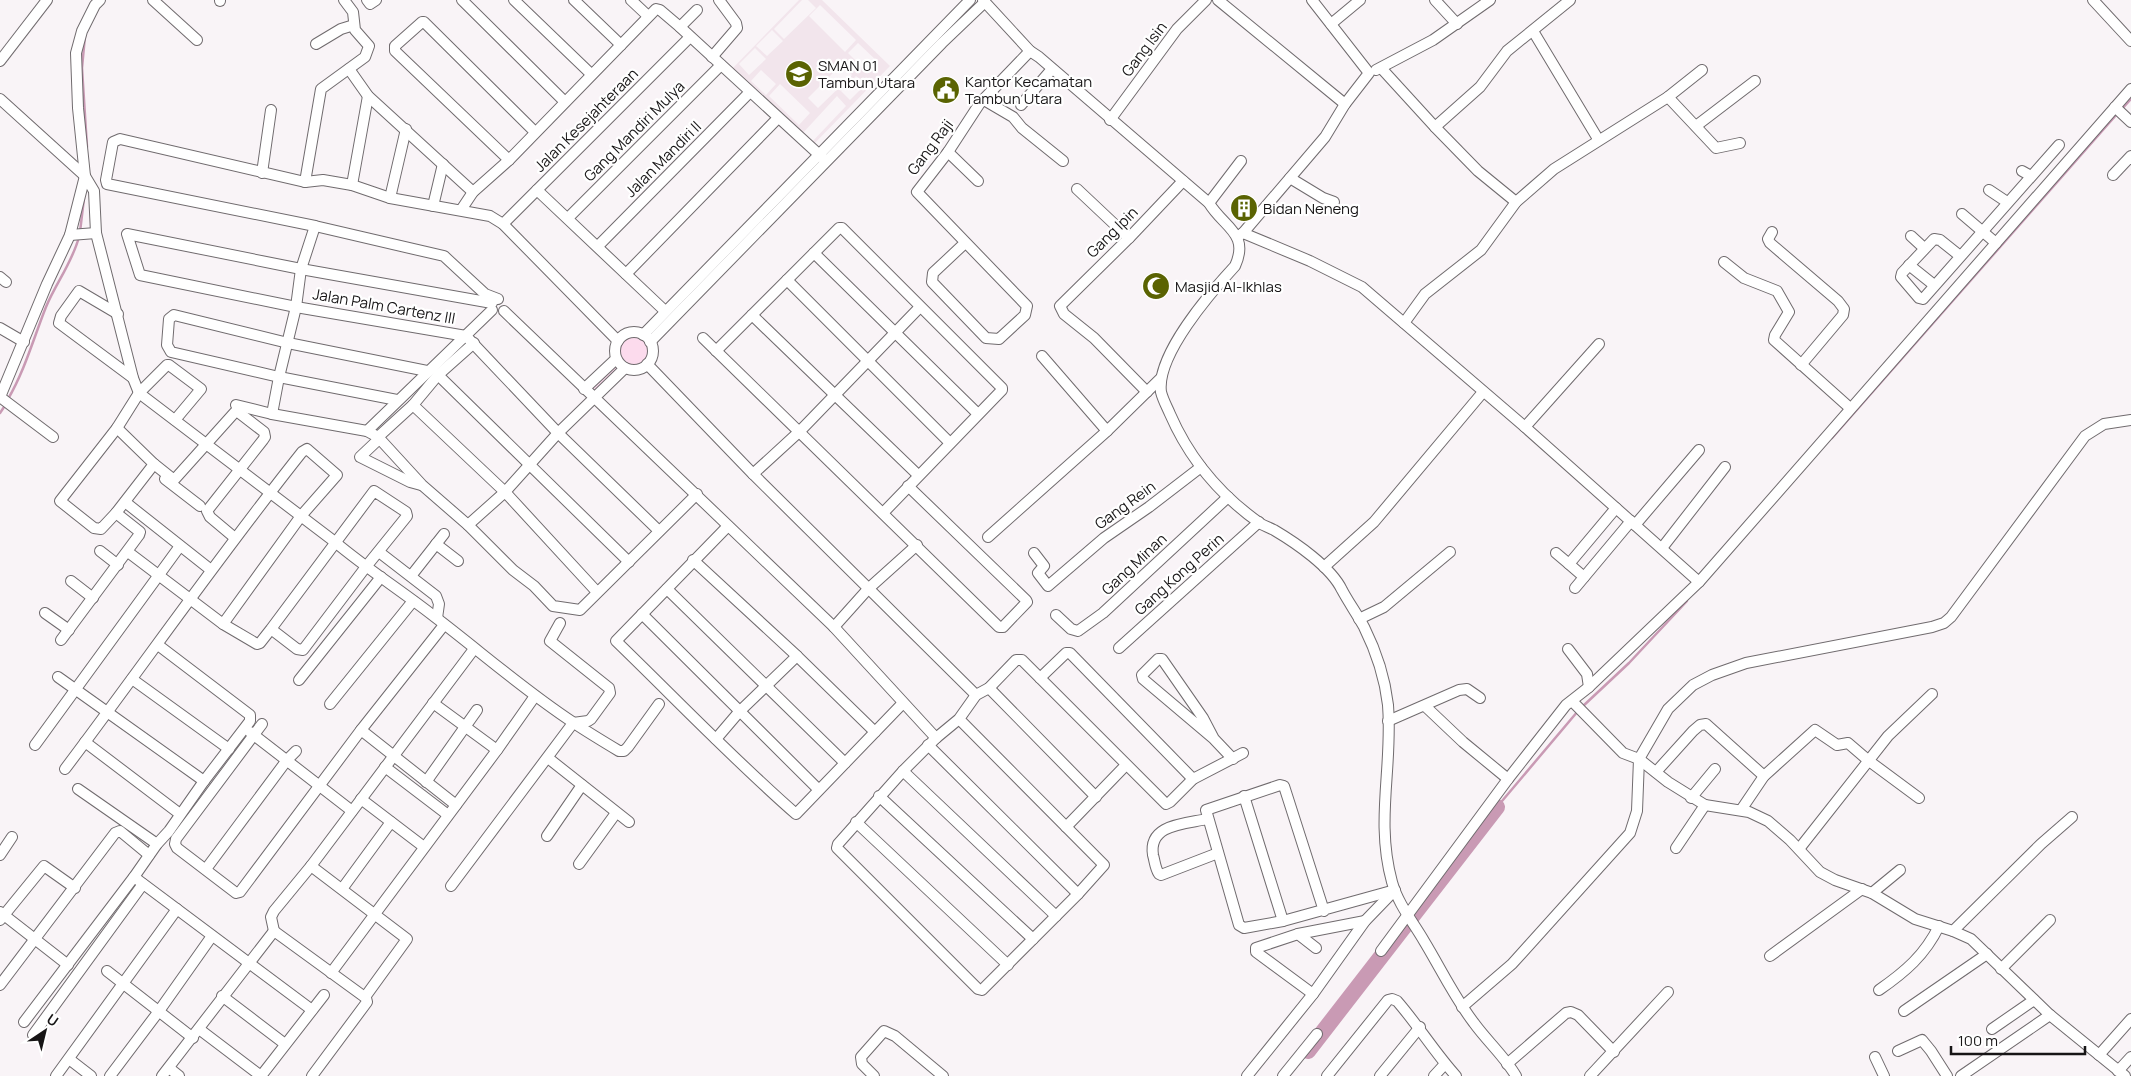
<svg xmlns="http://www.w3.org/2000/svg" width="2131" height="1076" font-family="Manrope,sans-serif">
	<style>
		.built { fill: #f2e5ec; fill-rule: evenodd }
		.green { fill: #fcdbed }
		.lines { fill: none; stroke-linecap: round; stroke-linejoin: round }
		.stream { stroke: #c99ab4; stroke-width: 2.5 }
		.river { stroke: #c99ab4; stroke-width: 16 }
		.minor-casing { stroke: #706b6e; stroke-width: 12 }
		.minor { stroke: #fff; stroke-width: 10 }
		.labels { text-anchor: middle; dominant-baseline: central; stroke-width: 4.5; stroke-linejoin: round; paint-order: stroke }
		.street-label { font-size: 15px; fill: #171516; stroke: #fff }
		.poi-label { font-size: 15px; fill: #171516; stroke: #fff; text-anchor: start }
	</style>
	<rect width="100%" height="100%" fill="#f9f4f7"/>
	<path class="built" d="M799,0H802L774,29L784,39L816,8L808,0H822L890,66L810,148L730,71ZM820,5L856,40L845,52L809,16ZM772,30L783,41L767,56L756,46ZM858,43L878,62L867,72L848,53ZM755,48L766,59L749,75L739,64ZM841,65L852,75L818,108L808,98ZM761,70L776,84L766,95L751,81ZM856,76L866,84L850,100L841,91ZM780,84L810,113L799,125L769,96ZM837,96L846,106L811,143L802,134Z"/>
	<path class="green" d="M634,332C664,338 654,378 624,368L594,399L584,389L616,359V346L622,335Z"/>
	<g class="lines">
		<g class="stream">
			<path d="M85,36L82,68L87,147"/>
			<path d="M2121,110L2131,99"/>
			<path d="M80,232L84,198"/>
			<path d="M8,399C25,370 34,337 46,307C56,283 72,263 79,237"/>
			<path d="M0,413L6,404"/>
			<path d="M1832,438L2117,114"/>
			<path d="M1582,707L1629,663L1687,601"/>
			<path d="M1497,807L1578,711"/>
		</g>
		<path class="river" d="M1308,1051L1497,807"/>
		<g class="minor-casing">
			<g id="minor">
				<path d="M153,0L197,40"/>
				<path d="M220,0V1"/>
				<path d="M367,0L370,4L376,0"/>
				<path d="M462,0L564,101"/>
				<path d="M514,0L591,74"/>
				<path d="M574,0L621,45"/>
				<path d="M631,0L648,16"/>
				<path d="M983,0L1030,51L1039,57L1209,203C1223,227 1250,233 1235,266C1211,292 1156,355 1161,392C1163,400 1167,407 1170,414C1190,460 1221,496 1261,524C1265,526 1270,528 1274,530C1296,543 1331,567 1342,590C1349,603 1357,614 1364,627C1376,651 1385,679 1388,705C1393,766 1375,821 1392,882C1398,904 1413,922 1424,941C1441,969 1454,997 1474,1023C1487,1041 1505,1057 1516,1076"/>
				<path d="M1218,0L1345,104"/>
				<path d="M1435,0L1457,24"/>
				<path d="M2093,0L2131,41"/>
				<path d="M1331,24L1360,0"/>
				<path d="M680,27L697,10"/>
				<path d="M1533,31L1598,139"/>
				<path d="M316,44L341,29L354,25"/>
				<path d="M712,57L737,28L736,23L719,0"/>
				<path d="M0,61L47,0"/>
				<path d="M349,69L368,96L473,192"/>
				<path d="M1382,69L1435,127L1478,171L1516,202"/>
				<path d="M1376,70L1433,40L1490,0"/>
				<path d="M1668,97L1716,148L1740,143"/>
				<path d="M0,99L85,176L94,191L96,233L133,378L139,393L335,542C367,569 402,591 435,617C481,652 525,691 574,723C589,733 604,742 619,751H624L628,747L659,704"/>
				<path d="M984,100L1013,117L1022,128L1063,161"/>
				<path d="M1021,105L1052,69"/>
				<path d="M2115,107L2131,122"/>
				<path d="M1110,120L1177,29L1206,0"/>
				<path d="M1696,126L1755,81"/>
				<path d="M1435,127L1480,87L1507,51L1570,0"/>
				<path d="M948,152L978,181"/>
				<path d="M509,160L395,51V46L422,22H424L535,132"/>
				<path d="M2022,171L2031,176"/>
				<path d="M262,173L271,110"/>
				<path d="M2113,175L2131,156"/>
				<path d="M1290,178L1323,198L1334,202"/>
				<path d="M305,182L321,89L365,57L369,46L355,30L353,12L344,0"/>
				<path d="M352,185L368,96"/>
				<path d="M1077,189L1129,238"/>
				<path d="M537,190L665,311"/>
				<path d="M1989,190L2007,202"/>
				<path d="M390,198L406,129"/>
				<path d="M1209,203L1241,161"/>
				<path d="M433,206L443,164"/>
				<path d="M461,210L473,192L509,160L656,9L660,10L680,27L826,161"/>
				<path d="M1962,214L1996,243"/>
				<path d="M568,218L721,65"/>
				<path d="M503,224L690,37"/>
				<path d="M1772,232L1768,239L1770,243L1838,301L1844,309L1843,315L1801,365"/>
				<path d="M1243,233L1310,261L1362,287L1525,427L1699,582"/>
				<path d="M70,235L96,233"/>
				<path d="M1238,236L1243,233L1325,137L1345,104L1369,73L1312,0"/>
				<path d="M1911,236L1924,248"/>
				<path d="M965,243L933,273L932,282L986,338L999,339L1025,315L1027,306L917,192L948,152L980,103L1030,51"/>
				<path d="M598,246L750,92"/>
				<path d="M814,253L978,414"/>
				<path d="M1960,256L1940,240L1934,239L1902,273L1901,277L1919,298L1923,299L2059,145"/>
				<path d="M1724,262L1744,278L1777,291L1789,312L1775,335L1774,340L1850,408"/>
				<path d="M1909,265L1934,285"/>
				<path d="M626,274L778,118"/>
				<path d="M0,277L6,282"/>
				<path d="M787,280L950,443"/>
				<path d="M498,299L485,294L444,256L315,226L107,184L106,180L113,142L120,139L305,182L323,180L352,185L390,198L490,216L503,224L618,341"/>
				<path d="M504,311L834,627L936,738"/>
				<path d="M118,314L79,291L61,316L59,323L133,378"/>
				<path d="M752,315L918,475"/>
				<path d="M1404,323L1425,294L1481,250L1516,202L1554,169L1668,97L1702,70"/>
				<path d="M0,328L24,342"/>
				<circle cx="634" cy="351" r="19"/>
				<path d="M643,335L970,0"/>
				<path d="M466,336L296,307L140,275L127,234L301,269L492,303"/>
				<path d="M466,336L558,433L659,531"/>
				<path d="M703,338L999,627H1003L1027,602L1026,600L908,486"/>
				<path d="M650,342L942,43L985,2"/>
				<path d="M716,351L839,228H842L1002,388V390L883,513"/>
				<path d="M1042,356L1107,431L1161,378"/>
				<path d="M647,364L753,474L976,695"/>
				<path d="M438,375L629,562"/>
				<path d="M584,389L616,359"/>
				<path d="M1147,392L1094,338L1064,314L1060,306L1129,238L1183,181"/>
				<path d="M0,397L47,284L70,235L85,176L78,108L76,53L82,31L95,5L100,0"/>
				<path d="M0,397L53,437"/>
				<path d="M397,400L279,377L171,352L167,345L169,319L174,315L288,343L427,371"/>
				<path d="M236,405L272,414L367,431L378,437L422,485L468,525L513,570L534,586L553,606L580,610L697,494"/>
				<path d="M413,405L505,492L597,592"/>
				<path d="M272,414L279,377L296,307L301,269L315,226"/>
				<path d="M1525,427L1599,344"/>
				<path d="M117,428L154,464L174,480L235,412H238L264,432L265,437L263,440L207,511L210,517L235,538"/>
				<path d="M367,431L492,310"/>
				<path d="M378,437L413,405L438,375L474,343"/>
				<path d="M379,439L360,457L410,482L421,485"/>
				<path d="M154,464L116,513L101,529L94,528L60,501L117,428L139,393L167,365H169L201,389L175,420"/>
				<path d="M753,474L800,431L920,307"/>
				<path d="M165,479L200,506"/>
				<path d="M125,502L211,570"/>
				<path d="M468,525L505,492L558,433L625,368"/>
				<path d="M1635,525L1699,450"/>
				<path d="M728,526L616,641C676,699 733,759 796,814L903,703"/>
				<path d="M988,537L1107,431"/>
				<path d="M436,544L458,561"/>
				<path d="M1662,548L1725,467"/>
				<path d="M100,551L118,565"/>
				<path d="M128,552L223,624L257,644L260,643L271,629L374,491L406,512L407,516L365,568L303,650L297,649L271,629"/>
				<path d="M379,552L436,596L439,604L437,618"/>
				<path d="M1034,553L1044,566L1038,573L1048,586L1104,538L1149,507L1201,467"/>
				<path d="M1556,553L1569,564L1616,508"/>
				<path d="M693,560L797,656L875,732"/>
				<path d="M1569,564L1584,577"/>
				<path d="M1324,567L1374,522L1483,392"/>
				<path d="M411,576L444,534"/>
				<path d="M71,581L93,598"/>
				<path d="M1575,588L1631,521"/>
				<path d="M667,589L845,763"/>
				<path d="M45,613L69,630"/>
				<path d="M642,614L818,789"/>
				<path d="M1056,615L1071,629L1078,631L1103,613L1228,497"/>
				<path d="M1359,619L1384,607L1450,552"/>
				<path d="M834,627L868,589L917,545"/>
				<path d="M61,640L139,535L140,532L116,513"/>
				<path d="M1119,648L1259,522"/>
				<path d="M1568,649L1587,674L1589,687"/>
				<path d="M58,677L204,781"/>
				<path d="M1040,678L1066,653H1070L1193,779"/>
				<path d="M132,679L229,749"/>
				<path d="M299,680L381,577"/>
				<path d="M989,688L1096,797"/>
				<path d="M1572,701L1623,753L1639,759L1668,782L1705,805L1749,812L1768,821L1790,840L1820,872L1835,880L1872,893L1915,919L1953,931L1971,939L2050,1015L2125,1076"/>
				<path d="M433,703L497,750"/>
				<path d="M330,704L413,601"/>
				<path d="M1425,706L1463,742L1508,779"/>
				<path d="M959,719L1104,865L1078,894L982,990L978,989L837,848L838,844L903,771L936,738L959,719L976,695L989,688L1016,660H1022L1166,804L1170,802L1193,779L1243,753"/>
				<path d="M1388,721L1459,690L1467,689L1480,698"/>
				<path d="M262,724L176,839L175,844L177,848L236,893L240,892L361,730L444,625"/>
				<path d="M361,730L456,805"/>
				<path d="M250,732L352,811"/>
				<path d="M716,739L739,712L797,656"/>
				<path d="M1214,739L1203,718L1162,659H1158L1142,675L1143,679L1214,739L1233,759"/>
				<path d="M85,742L180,814"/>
				<path d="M35,745L180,546"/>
				<path d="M928,745L1078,894"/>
				<path d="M548,758L629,822"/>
				<path d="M385,767L448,815"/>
				<path d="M65,769C144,664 220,555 302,452L307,449L337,475L301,516L223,624"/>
				<path d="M903,771L1056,916"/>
				<path d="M1656,772L1693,731L1700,725L1706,724L1764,776"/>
				<path d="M426,782L477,710"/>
				<path d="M78,789L157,844"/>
				<path d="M879,796L1033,939"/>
				<path d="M1244,796L1283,921"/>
				<path d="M1691,798L1715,769"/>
				<path d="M361,799L424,847"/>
				<path d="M1741,810L1764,776L1815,730L1837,745L1848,743L1869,761L1919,798"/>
				<path d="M1207,819C1185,824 1148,824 1153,855C1155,862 1155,868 1159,874L1161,875L1218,853"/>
				<path d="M856,822L1008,965"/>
				<path d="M1066,827L1126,765"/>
				<path d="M547,836L582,785"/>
				<path d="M1676,848L1705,805"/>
				<path d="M1799,849L1888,736L1932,694"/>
				<path d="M0,855L12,837"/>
				<path d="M579,864L616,813"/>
				<path d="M311,866L407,939L365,997"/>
				<path d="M206,869L287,760L296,751"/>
				<path d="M134,877L312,1010"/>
				<path d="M451,886L573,723L588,721L591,719L610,693L609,688L550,641L560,623"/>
				<path d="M342,889L391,822"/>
				<path d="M1872,893L1900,870"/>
				<path d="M1324,911L1284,786L1280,785L1206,810L1239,925L1244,928L1283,921L1395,890"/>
				<path d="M0,912L68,965"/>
				<path d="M0,920L44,866L75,888"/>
				<path d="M274,931L271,917L274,911L311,866L474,649"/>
				<path d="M1953,931L2041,844L2072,817"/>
				<path d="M1298,934L1316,948"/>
				<path d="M1381,951L1508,779L1566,705L1589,687L1699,582L2131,89"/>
				<path d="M1770,956L1862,889"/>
				<path d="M2001,969L2050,920"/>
				<path d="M107,971L193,1038"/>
				<path d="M331,973L497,750L535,696"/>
				<path d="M0,985L115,833L120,831L149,855"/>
				<path d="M1879,990C1905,972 1925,955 1939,926"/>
				<path d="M1313,994L1256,952V948L1298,934L1365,921"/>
				<path d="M222,996L285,1044"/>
				<path d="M1462,1007L1512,964L1630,833L1637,811L1639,759L1668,709L1693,685L1712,675L1746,663L1932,627L1944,623L1951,617L2085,436L2104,424L2131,420"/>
				<path d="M1904,1011L1987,954"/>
				<path d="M24,1022L134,877L157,844L169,831L204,781L250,721V715L158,645"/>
				<path d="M199,1029L261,1076L324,995"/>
				<path d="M1992,1029L2034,1000"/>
				<path d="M33,1035L143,884"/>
				<path d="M1898,1051L1922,1040L1931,1051L1947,1076"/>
				<path d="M2099,1055L2131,1019"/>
				<path d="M1875,1057L1884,1076"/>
				<path d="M69,1059L91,1076"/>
				<path d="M1507,1064L1566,1013L1571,1012L1578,1015L1614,1052"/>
				<path d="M169,1068L179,1076"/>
				<path d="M2118,1071L2131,1057"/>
				<path d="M56,1076L177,909"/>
				<path d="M110,1076L159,1011L212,936"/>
				<path d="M162,1076L274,931L366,998L367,1002L312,1076"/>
				<path d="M874,1076L862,1064L861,1057L884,1031L895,1036L943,1076"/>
				<path d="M1247,1076L1313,994L1365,921L1394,891"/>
				<path d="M1283,1076L1317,1034"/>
				<path d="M1327,1076L1388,1000L1392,999L1397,1001C1418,1025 1435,1053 1456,1076"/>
				<path d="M1380,1076L1420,1027"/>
				<path d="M1434,1076L1445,1064"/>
				<path d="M1590,1076L1668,992"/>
				<path d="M1961,1076L2050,1015"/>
			</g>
		</g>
		<use href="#minor" class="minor"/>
	</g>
	<defs>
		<g id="school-disc" transform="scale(1.4375)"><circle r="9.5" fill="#5a6302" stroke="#fff"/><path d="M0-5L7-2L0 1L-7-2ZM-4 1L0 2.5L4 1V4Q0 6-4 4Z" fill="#fff"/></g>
		<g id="civic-disc" transform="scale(1.4375)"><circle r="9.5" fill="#5a6302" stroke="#fff"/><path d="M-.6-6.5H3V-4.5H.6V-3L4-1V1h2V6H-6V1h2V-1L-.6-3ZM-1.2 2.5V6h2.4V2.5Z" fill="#fff"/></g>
		<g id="building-disc" transform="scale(1.4375)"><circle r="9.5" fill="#5a6302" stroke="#fff"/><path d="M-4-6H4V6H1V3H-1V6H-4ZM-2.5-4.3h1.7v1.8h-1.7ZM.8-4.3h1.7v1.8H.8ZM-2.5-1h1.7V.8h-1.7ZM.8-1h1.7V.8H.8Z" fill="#fff"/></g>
		<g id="mosque-disc" transform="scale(1.4375)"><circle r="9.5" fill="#5a6302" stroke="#fff"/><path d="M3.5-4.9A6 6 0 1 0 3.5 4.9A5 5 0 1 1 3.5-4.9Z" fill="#fff"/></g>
	</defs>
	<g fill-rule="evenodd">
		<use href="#school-disc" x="799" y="74"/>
		<use href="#civic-disc" x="946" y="90"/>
		<use href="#building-disc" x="1244" y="208"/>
		<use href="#mosque-disc" x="1156" y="286"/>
	</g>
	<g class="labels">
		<g class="street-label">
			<text transform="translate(1144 49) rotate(-53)">Gang Isin</text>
			<text transform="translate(586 120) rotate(-45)">Jalan Kesejahteraan</text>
			<text transform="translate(634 131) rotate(-45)">Gang Mandiri Mulya</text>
			<text transform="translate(930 147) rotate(-53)">Gang Raji</text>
			<text transform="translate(663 159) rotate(-45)">Jalan Mandiri II</text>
			<text transform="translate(1112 232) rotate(-45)">Gang Ipin</text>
			<text transform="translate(384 306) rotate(10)">Jalan Palm Cartenz III</text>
			<text transform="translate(1125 505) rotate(-36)">Gang Rein</text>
			<text transform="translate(1134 564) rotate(-43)">Gang Minan</text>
			<text transform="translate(1179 574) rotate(-42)">Gang Kong Perin</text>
		</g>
		<g class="poi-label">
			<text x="818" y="65">SMAN 01<tspan x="818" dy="17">Tambun Utara</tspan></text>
			<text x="965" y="81">Kantor Kecamatan<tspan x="965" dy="17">Tambun Utara</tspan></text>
			<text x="1263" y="208">Bidan Neneng</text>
			<text x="1175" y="286">Masjid Al-Ikhlas</text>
		</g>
	</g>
	<g transform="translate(45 1031) rotate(35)" stroke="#ffffff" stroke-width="4" paint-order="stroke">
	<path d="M0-4L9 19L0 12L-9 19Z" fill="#171516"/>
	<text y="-8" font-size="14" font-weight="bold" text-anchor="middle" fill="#171516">U</text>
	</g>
	<path d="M1951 1046v8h134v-8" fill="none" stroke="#171516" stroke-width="2.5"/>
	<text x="1958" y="1046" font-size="15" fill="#171516" stroke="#ffffff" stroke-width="4" paint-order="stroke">100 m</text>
</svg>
